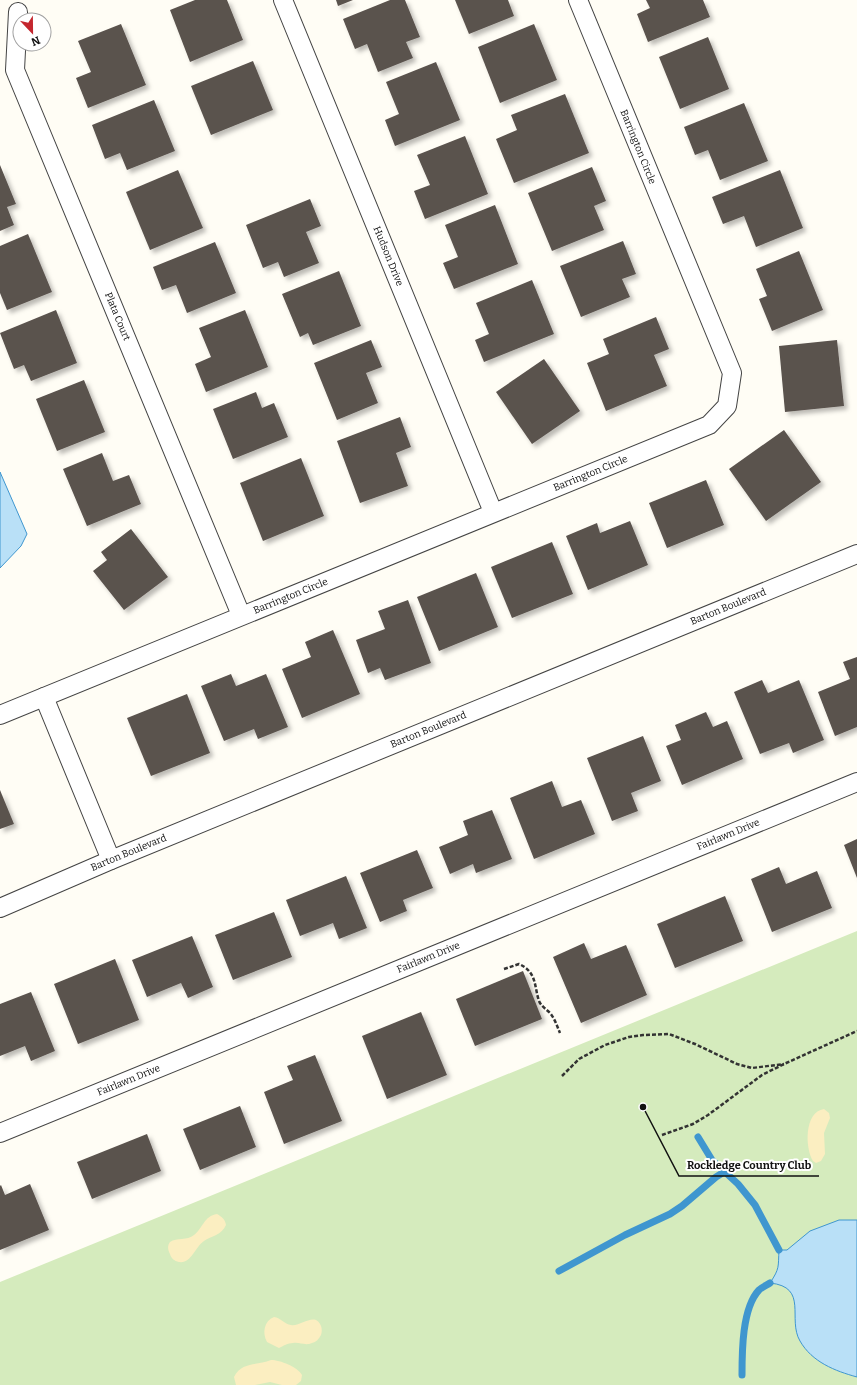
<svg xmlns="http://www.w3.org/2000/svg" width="857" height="1385" font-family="Bitter,serif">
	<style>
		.green { fill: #d5ebbd }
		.sand { fill: #fbeec1 }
		.water { fill: #b9e0f7; stroke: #3f96cf }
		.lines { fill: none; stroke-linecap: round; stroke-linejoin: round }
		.stream { stroke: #3f96cf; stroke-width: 7 }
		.building { fill: #5a524d; filter: url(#shadow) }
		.street-casing { stroke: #444; stroke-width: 20 }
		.path { stroke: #333; stroke-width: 2.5; stroke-dasharray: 4 2; stroke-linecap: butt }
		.street { stroke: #fff; stroke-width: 18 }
		.labels { text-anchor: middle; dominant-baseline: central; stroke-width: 4; stroke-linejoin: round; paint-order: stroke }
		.street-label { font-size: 10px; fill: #111; stroke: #fff }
		.leader { fill: none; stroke: #111; stroke-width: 1.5 }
		.callout-dot { fill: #111; stroke: #fff; stroke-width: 1.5 }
		.callout-label { font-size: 11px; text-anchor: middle; font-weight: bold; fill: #111; stroke: #fff; stroke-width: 4; stroke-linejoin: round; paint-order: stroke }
	</style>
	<defs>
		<filter id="shadow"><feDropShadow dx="3.5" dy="3.5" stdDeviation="2" flood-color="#0004"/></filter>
	</defs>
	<rect width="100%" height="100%" fill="#fffdf5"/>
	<path class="green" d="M857,931V1385H0V1282Z"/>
	<g class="sand">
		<path d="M824,1109L829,1113L830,1118L824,1133L825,1154L821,1161L816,1163L813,1161C805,1148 804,1112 824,1109Z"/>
		<path d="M217,1214C222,1217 225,1219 226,1225C222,1235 211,1236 204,1241C195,1247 191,1264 179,1262C174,1261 171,1258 170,1254C168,1250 167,1246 170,1242C177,1237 187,1241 194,1235C203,1228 204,1216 217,1214Z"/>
		<path d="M274,1317C281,1318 284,1324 291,1325C301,1327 315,1311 321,1326C322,1329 322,1332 321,1335C319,1339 316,1342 312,1343C305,1346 300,1342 293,1343C288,1343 283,1346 279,1348L267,1342C262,1333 264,1321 274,1317Z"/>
		<path d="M271,1360C280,1360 298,1367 302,1375L301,1381L296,1385H282L270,1382L255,1385H236L234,1377C242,1361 257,1366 271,1360Z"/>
	</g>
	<g class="water">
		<path d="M0,472L27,534L21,546L0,568Z"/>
		<path d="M839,1220H857V1377C835,1371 812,1362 800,1341C787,1319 809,1287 770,1283C780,1268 778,1267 779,1250H787L810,1231Z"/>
	</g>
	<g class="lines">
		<g class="stream">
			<path d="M698,1137L712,1160L738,1184L755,1205L779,1250"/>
			<path d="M559,1271L625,1235L670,1214L682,1206L716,1177L724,1172"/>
			<path d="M742,1375C742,1352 742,1308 759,1290C762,1287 767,1285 770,1283"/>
		</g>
	</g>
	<g class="building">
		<path d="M195,0H227L243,40L190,62L170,10Z"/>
		<path d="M336,0H353L338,6Z"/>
		<path d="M390,0H405L420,37L406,42L413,58L378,72L367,44L355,49L343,19Z"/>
		<path d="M455,0H508L514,16L469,34Z"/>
		<path d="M646,0H703L710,17L648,42L637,14L650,8Z"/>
		<path d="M121,24L146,85L88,108L76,78L91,72L78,41Z"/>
		<path d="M534,24L557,80L500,103L478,47Z"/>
		<path d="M708,37L729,89L680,109L659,57Z"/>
		<path d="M253,61L273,110L211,135L191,86Z"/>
		<path d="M436,62L460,120L395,146L385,120L399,114L386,82Z"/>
		<path d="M565,94L589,153L514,183L496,139L517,130L511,115Z"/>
		<path d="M154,100L175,151L127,170L120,153L105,159L92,125Z"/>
		<path d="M744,103L768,161L720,180L708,150L695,155L684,127Z"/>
		<path d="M465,136L488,194L425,219L414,191L430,185L417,155Z"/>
		<path d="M0,165L16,204L7,207L14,225L0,231Z"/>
		<path d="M592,167L606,201L594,206L604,230L552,251L528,193Z"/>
		<path d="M178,170L203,228L150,250L126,192Z"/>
		<path d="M780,170L803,228L756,247L744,216L723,224L712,197Z"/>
		<path d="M310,199L321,226L306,232L319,263L284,277L278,262L263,268L246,225Z"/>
		<path d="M495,205L518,264L454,289L443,263L458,257L445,225Z"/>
		<path d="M28,234L52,292L7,310L0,293V246Z"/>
		<path d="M623,241L636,274L622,279L630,297L581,317L560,266Z"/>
		<path d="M215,242L236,293L187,313L176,285L162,290L153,267Z"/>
		<path d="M799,251L823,310L772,331L759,299L767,296L756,269Z"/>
		<path d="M339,271L361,326L313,345L308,333L300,337L282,294Z"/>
		<path d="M532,280L554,334L484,362L475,340L489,334L476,303Z"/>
		<path d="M56,310L77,363L31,381L24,365L14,369L0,333Z"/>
		<path d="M245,310L268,367L206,392L195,364L211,357L199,328Z"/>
		<path d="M656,317L669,349L654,355L667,386L606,411L587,363L609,354L603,339Z"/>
		<path d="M371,340L382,367L366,373L378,403L337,420L314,363Z"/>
		<path d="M837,340L844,406L785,412L779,346Z"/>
		<path d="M544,359L580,411L532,444L496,392Z"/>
		<path d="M84,380L105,432L57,451L36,399Z"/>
		<path d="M256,392L262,408L274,403L288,437L233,459L213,409Z"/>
		<path d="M400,417L411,447L396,453L408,486L360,503L337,441Z"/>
		<path d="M784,430L821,482L766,521L729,469Z"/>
		<path d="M102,453L113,481L129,475L141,504L87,526L63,469Z"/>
		<path d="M301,458L324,516L263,541L240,483Z"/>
		<path d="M706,480L724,525L667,548L649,503Z"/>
		<path d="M630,521L648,565L588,590L566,536L597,523L600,533Z"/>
		<path d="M131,529L168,577L124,610L93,571L107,560L101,552Z"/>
		<path d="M552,542L573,594L512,618L491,567Z"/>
		<path d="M476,573L498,627L439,651L417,597Z"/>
		<path d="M408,600L431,663L385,680L380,668L368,673L356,640L385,629L378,611Z"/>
		<path d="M333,630L360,694L302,718L282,669L311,657L305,642Z"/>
		<path d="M857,657V727L835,736L818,692L850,679L843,662Z"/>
		<path d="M231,674L236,686L266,674L288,727L258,739L254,729L224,741L201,686Z"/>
		<path d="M762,680L768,693L799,680L824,740L793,753L789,743L760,754L734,692Z"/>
		<path d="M187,694L210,753L151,776L127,718Z"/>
		<path d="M706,712L713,727L727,721L743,759L682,785L666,746L681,740L675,725Z"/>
		<path d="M643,736L661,781L631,793L638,811L612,821L587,758Z"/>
		<path d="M552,781L562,807L581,800L595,834L534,859L510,798Z"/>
		<path d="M0,790L14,824L0,829Z"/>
		<path d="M492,810L512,859L476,873L473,864L450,874L439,847L468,835L463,821Z"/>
		<path d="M857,839V878L844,845Z"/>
		<path d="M417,850L433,888L403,900L407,911L380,922L360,873Z"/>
		<path d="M779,867L786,884L817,871L832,908L772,932L751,879Z"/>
		<path d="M346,876L367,928L339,939L333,923L300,936L286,900Z"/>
		<path d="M725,896L743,941L675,968L657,924Z"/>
		<path d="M274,912L292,957L233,980L215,935Z"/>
		<path d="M192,936L213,987L188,998L181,983L147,997L132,960Z"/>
		<path d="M584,943L591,959L626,945L647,995L581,1023L553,957Z"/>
		<path d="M115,959L139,1020L78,1044L54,984Z"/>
		<path d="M523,971L542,1019L475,1046L456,999Z"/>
		<path d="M31,992L55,1051L31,1061L25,1046L0,1056V1004Z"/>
		<path d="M421,1012L447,1075L387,1099L362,1036Z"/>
		<path d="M315,1055L342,1121L284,1144L264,1092L293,1080L287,1066Z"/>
		<path d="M240,1106L256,1147L200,1170L183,1129Z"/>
		<path d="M147,1134L161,1171L92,1199L77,1162Z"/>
		<path d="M30,1184L49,1230L0,1250V1186L1,1185L5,1195Z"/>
	</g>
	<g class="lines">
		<g class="street-casing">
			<g id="street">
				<path id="s1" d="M283,0L493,512"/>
				<path id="s2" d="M18,12L15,70L241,615"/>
				<path d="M44,697L111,860"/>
				<path id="s3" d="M0,715L709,425L727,406L732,373L578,0"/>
				<path id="s4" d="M0,908L111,860L857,554"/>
				<path id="s5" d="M0,1133L857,782"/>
			</g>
		</g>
		<g class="path">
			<path d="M504,969L519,964C537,972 534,986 539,1001C541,1006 546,1009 550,1013C555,1019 557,1026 560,1033"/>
			<path d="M562,1076L579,1059L605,1045L629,1037L643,1035L669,1034L695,1044L737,1064L752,1068L784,1064"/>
			<path d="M662,1135L693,1124L708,1115L762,1075L784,1064L857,1031"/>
		</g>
		<use href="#street" class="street"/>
	</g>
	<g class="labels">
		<g class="street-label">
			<text transform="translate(638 147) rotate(68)">Barrington Circle</text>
			<text stroke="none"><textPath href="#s1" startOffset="277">Hudson Drive</textPath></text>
			<text stroke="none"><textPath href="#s2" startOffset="325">Plata Court</textPath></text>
			<text stroke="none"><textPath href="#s3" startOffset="638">Barrington Circle</textPath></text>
			<text stroke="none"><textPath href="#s3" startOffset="314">Barrington Circle</textPath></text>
			<text stroke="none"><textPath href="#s4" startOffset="788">Barton Boulevard</textPath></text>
			<text stroke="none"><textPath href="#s4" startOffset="464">Barton Boulevard</textPath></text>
			<text stroke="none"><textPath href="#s5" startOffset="787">Fairlawn Drive</textPath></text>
			<text stroke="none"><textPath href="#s4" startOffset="140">Barton Boulevard</textPath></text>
			<text stroke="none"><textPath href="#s5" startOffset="463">Fairlawn Drive</textPath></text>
			<text stroke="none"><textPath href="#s5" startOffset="139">Fairlawn Drive</textPath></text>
		</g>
	</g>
	<path class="leader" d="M643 1107L679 1176H819"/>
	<circle class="callout-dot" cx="643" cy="1107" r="4"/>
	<g class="callout-label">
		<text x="749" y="1169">Rockledge Country Club</text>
	</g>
	<g transform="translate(32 32) rotate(158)"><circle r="19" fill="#ffffff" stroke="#a0a0a0"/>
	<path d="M0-3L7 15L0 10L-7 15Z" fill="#c4262e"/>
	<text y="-6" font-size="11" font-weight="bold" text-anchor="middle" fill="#111111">N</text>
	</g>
</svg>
